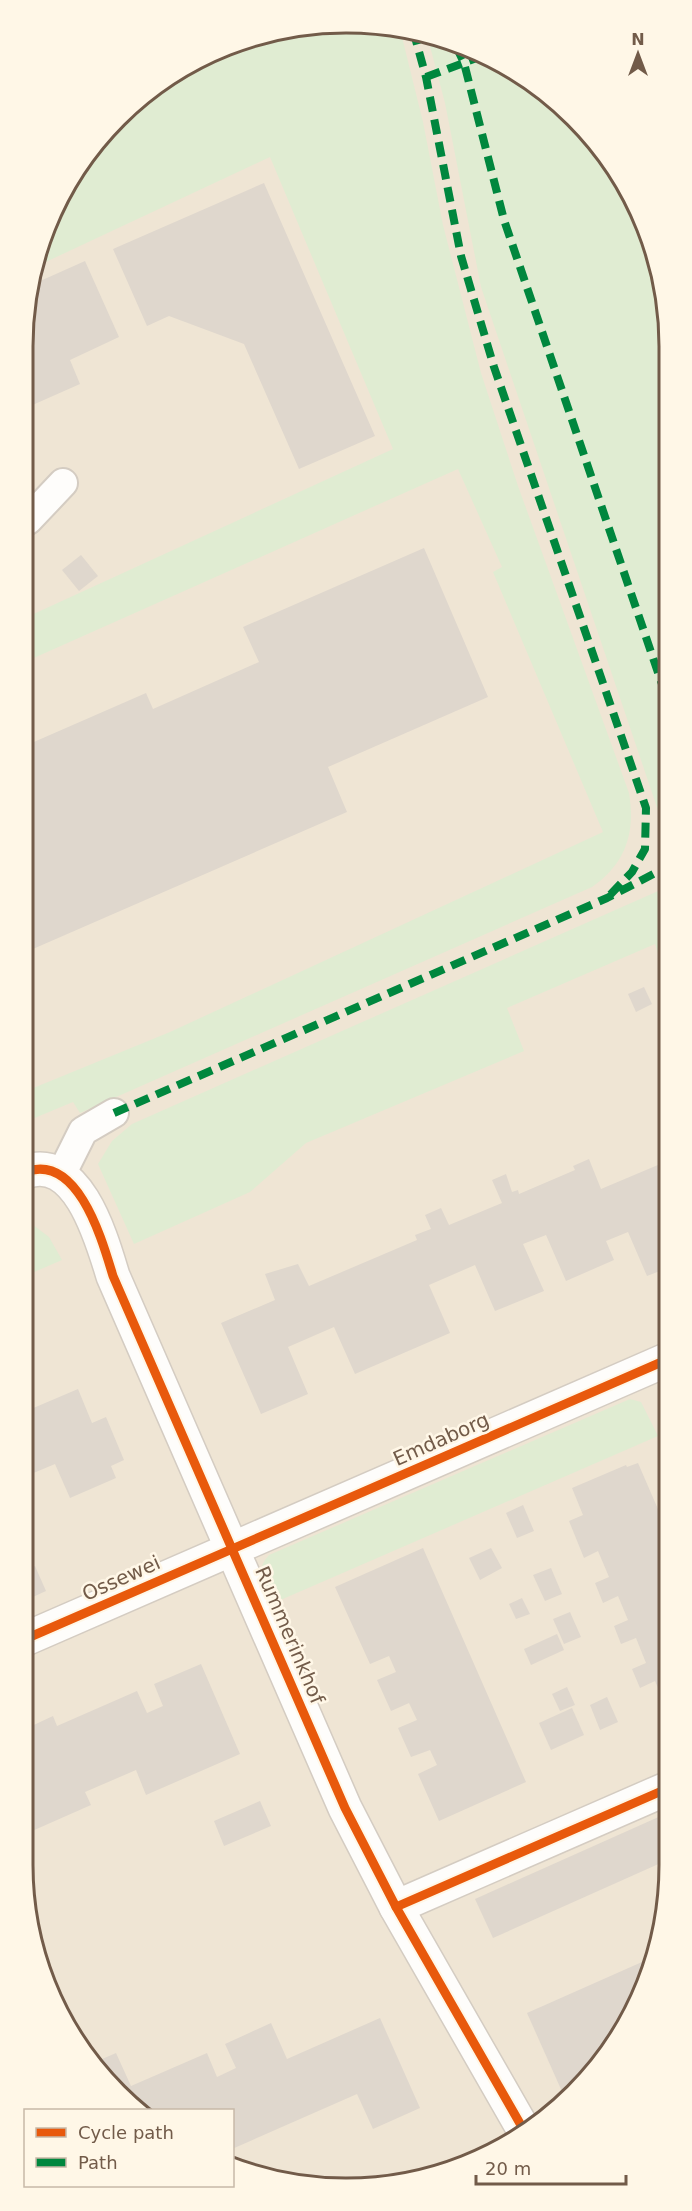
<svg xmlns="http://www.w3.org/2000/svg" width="692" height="2211" font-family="'DejaVu Sans',sans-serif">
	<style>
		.residential { fill: #efe5d4 }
		.green { fill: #e0ecd2 }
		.building { fill: #dfd7cd }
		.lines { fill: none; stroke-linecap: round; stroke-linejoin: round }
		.service-casing { stroke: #d4ccc2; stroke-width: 32 }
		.minor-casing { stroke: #d4ccc2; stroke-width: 36 }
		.service { stroke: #fefdfb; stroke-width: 28 }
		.minor { stroke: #fefdfb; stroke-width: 33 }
		.quiet { stroke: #00873e; stroke-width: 8; stroke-dasharray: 15 8; stroke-linecap: butt }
		.cycleway-casing { stroke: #fff7e7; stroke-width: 13 }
		.cycleway { stroke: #e8590c; stroke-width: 9 }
		.labels { text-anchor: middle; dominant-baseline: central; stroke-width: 5; stroke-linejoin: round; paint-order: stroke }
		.street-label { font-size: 20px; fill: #725b49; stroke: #fff7e7 }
		.rim { fill: none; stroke: #725b49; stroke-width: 3 }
	</style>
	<rect width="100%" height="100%" fill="#f6f1e7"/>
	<path class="residential" d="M283,29H409L507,66L575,117L636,203L667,303L663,1928L615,2044L526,2134L429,2178L304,2186L233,2164L232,2110H145L103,2079L47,1988L23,1865L29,283L77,166L167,77Z"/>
	<g class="green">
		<path d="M283,29H400L423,122L443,225L481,373L518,486L629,793C636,833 625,864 592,887L80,1113L73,1102L25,1122L26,1091L170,1032L603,832L493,572L502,567L458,469L27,661V617L393,449L270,157L35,267L77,166L167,77Z"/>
		<path d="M427,35L507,66L575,117L636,203L667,303L666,834L481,287L445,103Z"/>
		<path d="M665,888V975L655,944L507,1008L524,1051L306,1143L250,1192L134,1244L98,1164L112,1141L132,1124Z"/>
		<path d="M25,1219L49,1237L62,1260L25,1276Z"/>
		<path d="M630,1399L641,1402L658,1436L269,1605C263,1587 254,1571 269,1555Z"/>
	</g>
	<g class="building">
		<path d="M264,183L375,436L299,469L244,344L169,316L147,326L113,249Z"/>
		<path d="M85,261L119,337L70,360L80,384L28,407L29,286Z"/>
		<path d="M424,548L488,697L328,767L347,812L26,952L27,745L146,693L153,709L259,662L243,627Z"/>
		<path d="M81,555L98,576L79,591L62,570Z"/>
		<path d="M644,987L652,1004L636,1012L628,994Z"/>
		<path d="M589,1159L601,1189L665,1162V1269L647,1276L628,1232L606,1241L614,1260L566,1281L546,1235L523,1244L544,1291L495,1311L475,1265L429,1285L450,1333L355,1374L334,1327L288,1347L308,1394L261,1414L221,1323L275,1300L265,1274L298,1264L309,1286L417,1240L415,1235L431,1229L425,1215L441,1208L449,1225L502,1203L492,1180L506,1174L512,1192L518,1190L519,1194L575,1170L573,1166Z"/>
		<path d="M78,1389L92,1423L106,1417L124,1460L111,1466L116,1478L70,1498L55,1464L24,1477V1412Z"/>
		<path d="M638,1463L664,1523V1702L655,1681L640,1688L632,1669L646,1663L636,1638L621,1644L614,1626L628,1620L618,1596L603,1603L595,1583L609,1577L598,1551L584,1558L569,1521L583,1515L572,1488L626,1465L627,1467Z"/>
		<path d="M523,1505L534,1531L517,1538L506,1513Z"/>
		<path d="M423,1548L526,1782L439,1821L418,1774L437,1765L430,1750L411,1757L398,1728L417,1720L409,1703L391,1711L377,1680L396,1672L389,1656L370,1664L335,1587Z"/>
		<path d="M491,1548L502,1568L480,1580L469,1558Z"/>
		<path d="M35,1566L46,1591L24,1601V1571Z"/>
		<path d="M551,1568L562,1594L545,1601L533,1575Z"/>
		<path d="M522,1598L530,1614L516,1619L509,1604Z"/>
		<path d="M570,1612L581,1637L564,1644L553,1619Z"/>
		<path d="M557,1634L564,1650L531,1665L524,1649Z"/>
		<path d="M201,1664L240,1754L146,1795L136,1770L85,1792L91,1805L23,1835V1730L53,1716L57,1726L137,1691L147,1713L163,1706L154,1684Z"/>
		<path d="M567,1687L575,1705L560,1711L552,1694Z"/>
		<path d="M607,1697L618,1722L600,1730L590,1705Z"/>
		<path d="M572,1708L584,1735L551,1750L539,1723Z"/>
		<path d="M260,1801L271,1826L224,1846L214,1821Z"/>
		<path d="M663,1815V1862L493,1938L475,1899Z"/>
		<path d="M651,1958L615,2044L564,2096L527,2013Z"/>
		<path d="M380,2018L420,2108L373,2129L357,2094L232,2149V2110H145L103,2079L93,2063L116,2053L131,2086L207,2053L217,2077L236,2068L225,2044L271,2023L287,2059Z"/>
	</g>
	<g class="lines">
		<g class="service-casing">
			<g id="service">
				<path d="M28,520L63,483"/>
				<path d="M61,1175L83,1131L114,1113"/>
			</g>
		</g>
		<g class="minor-casing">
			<g id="minor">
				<path d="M25,1172C78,1152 102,1240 113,1276L345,1808L396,1907L526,2134"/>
				<path d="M23,1640L664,1361"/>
				<path d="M396,1907L664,1790"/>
			</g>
		</g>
		<use href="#service" class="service"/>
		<use href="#minor" class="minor"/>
		<g class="quiet">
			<path d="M413,30L426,77L461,256L494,367L646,808L645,849L632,872L607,898"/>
			<path d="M456,46L464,63L504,220L666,696"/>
			<path d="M426,77L482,56"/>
			<path d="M114,1113L607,898L665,868"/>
		</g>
		<g class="cycleway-casing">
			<g id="cycleway">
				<path d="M25,1172C78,1152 102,1240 113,1276L345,1808L396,1907L526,2134"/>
				<path d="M23,1640L664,1361"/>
				<path d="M396,1907L664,1790"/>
			</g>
		</g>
		<use href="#cycleway" class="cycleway"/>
	</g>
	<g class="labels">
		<g class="street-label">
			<text transform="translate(441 1439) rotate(-24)">Emdaborg</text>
			<text transform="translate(121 1578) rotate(-24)">Ossewei</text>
			<text transform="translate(290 1635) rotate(67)">Rummerinkhof</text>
		</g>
	</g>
	<path d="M0 0H692V2211H0ZM346 33H346A313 313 0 0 1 659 346V1865A313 313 0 0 1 346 2178H346A313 313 0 0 1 33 1865V346A313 313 0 0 1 346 33Z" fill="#fff7e7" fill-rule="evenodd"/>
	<path class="rim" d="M346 33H346A313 313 0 0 1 659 346V1865A313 313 0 0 1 346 2178H346A313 313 0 0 1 33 1865V346A313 313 0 0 1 346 33Z"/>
	<rect x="24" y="2109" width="210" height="78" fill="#fff7e7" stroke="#c7b9a8" stroke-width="1.5"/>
	<rect x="36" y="2128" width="30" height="9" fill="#e8590c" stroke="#c7b9a8" stroke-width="1.5"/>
	<text x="78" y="2139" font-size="18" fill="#725b49">Cycle path</text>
	<rect x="36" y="2158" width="30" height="9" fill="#00873e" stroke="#c7b9a8" stroke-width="1.5"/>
	<text x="78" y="2169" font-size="18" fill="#725b49">Path</text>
	<g transform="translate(638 54)" stroke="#fff7e7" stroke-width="4.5" paint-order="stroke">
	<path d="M0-4.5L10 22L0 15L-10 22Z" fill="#725b49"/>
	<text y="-9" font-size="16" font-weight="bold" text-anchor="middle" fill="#725b49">N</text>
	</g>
	<path d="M476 2175v9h150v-9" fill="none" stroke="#725b49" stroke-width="3"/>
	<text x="485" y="2175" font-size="18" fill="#725b49" stroke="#fff7e7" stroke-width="4.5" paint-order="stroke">20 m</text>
</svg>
